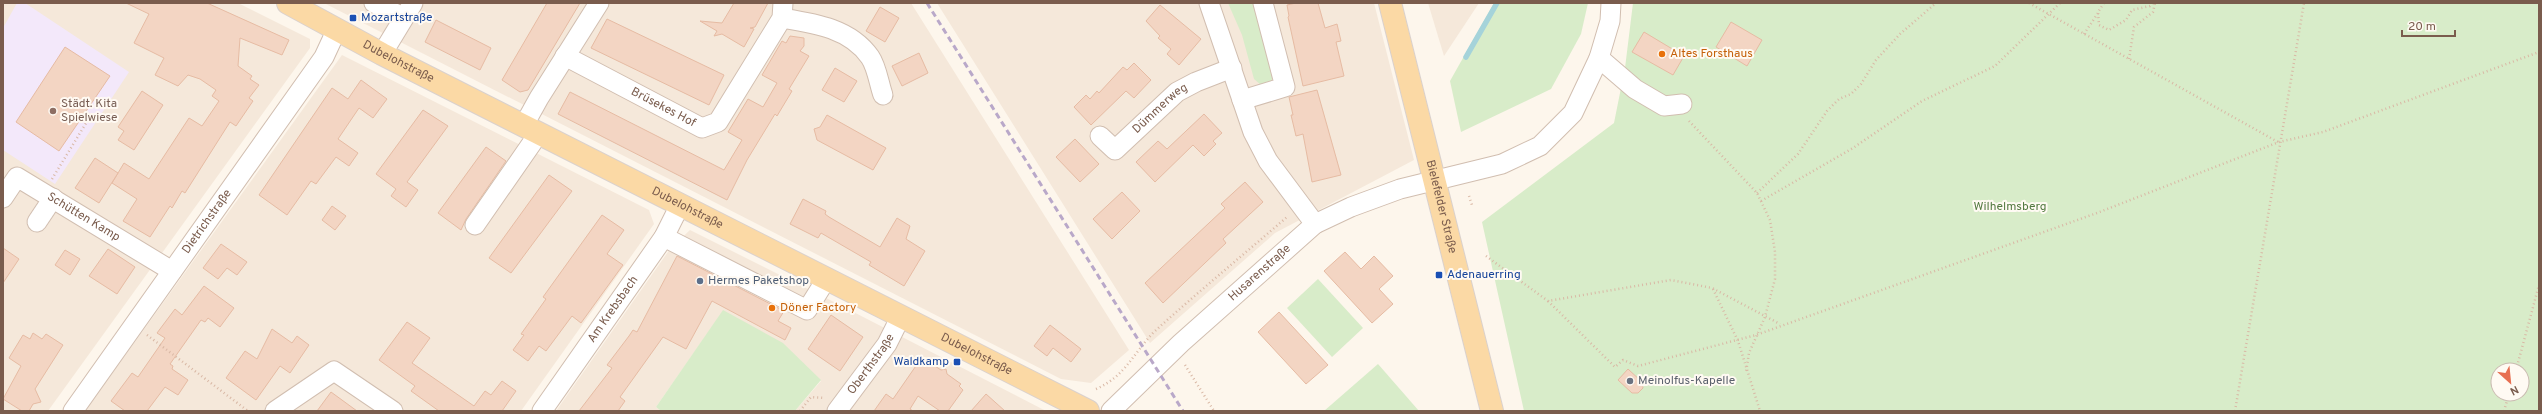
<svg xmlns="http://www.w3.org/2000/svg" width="2542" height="414" font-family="Overpass,sans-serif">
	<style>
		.residential { fill: #f5e8da }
		.education { fill: #f3e8fa }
		.green { fill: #d8ecc9; fill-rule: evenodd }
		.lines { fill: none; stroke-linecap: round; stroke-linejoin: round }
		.stream { stroke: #a5d3da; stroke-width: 5.5 }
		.building { fill: #f3d5c3; stroke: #e6bba3 }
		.minor-casing { stroke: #d1beb0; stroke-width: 21 }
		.major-casing { stroke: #dad1cd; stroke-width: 24 }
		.path { stroke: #d9b8a5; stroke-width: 2.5; stroke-dasharray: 1 3; stroke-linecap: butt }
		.minor { stroke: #fff; stroke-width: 19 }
		.major { stroke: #fbd9a5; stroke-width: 22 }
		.rail { stroke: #b9a8c9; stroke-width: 3; stroke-dasharray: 6 4; stroke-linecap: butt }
		.transit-dot { fill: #1a4fb4; stroke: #fffaf3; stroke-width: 1.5 }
		.food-dot { fill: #e8710a; stroke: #fffaf3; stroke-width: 1.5 }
		.education-dot { fill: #8d6e63; stroke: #fffaf3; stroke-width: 1.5 }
		.service-dot { fill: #5c6f8a; stroke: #fffaf3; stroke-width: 1.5 }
		.worship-dot { fill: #6b7280; stroke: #fffaf3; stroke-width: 1.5 }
		.labels { text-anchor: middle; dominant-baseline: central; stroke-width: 4; stroke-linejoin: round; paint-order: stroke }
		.transit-label { font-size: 12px; fill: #164399; stroke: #fffaf3; text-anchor: start }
		.food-label { font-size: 12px; fill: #c56008; stroke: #fffaf3; text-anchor: start }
		.street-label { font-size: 12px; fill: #7a5c4d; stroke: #fffaf3 }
		.education-label { font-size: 12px; fill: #785e54; stroke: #fffaf3; text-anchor: start }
		.park-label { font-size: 12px; fill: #537a41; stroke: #fffaf3 }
		.service-label { font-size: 12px; fill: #4e5e75; stroke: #fffaf3; text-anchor: start }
		.worship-label { font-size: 12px; fill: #5b616d; stroke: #fffaf3; text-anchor: start }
	</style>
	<rect width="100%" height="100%" fill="#fdf6ec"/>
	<g class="residential">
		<path d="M3,3H238L310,39V48L48,411H3Z"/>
		<path d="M324,3H911L1129,350L1091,383L1061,379Z"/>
		<path d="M937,3H1374L1414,160L1275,233L1150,343Z"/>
		<path d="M1428,3H1479L1444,56Z"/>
		<path d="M342,55L649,210L654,224L521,411H85Z"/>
		<path d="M690,230L834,302L1046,411H795L821,381L723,311L656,407L661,411H556L670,249Z"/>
	</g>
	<path class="education" d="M17,3H25L129,72L55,184L3,150V28Z"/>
	<g class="green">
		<path d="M1228,3H1255L1273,73L1272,81L1261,85L1254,79L1242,35Z"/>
		<path d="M1494,3H1588L1581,34L1551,89L1461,132L1450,81Z"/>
		<path d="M1633,3H2539V411H1524L1482,222L1614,123L1625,68ZM2498,370H2522V394H2498Z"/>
		<path d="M1318,279L1363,328L1332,357L1287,308Z"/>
		<path d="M723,310L783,343L821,380L795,411H661L656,407Z"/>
		<path d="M1378,364L1419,411H1324Z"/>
	</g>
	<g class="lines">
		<path class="stream" d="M1466,57L1497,3"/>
	</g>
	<g class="building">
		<path d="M126,3H207L289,40L282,55L240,38L238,66L252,76L250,79L259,85L249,98L253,101L236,126L230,122L185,193L182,191L172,208L170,206L150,237L123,221L137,199L112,183L124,163L149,179L189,118L202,126L219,101L212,96L216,90L200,79L188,75L178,86L155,75L164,58L134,43L149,14Z"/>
		<path d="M547,3H580L528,90L520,92L502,80Z"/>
		<path d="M734,3H768L755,27L750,28L754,29L744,47L722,34L714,36L717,31L700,21L722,23Z"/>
		<path d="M1296,3H1318L1325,28L1337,24L1341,41L1336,42L1344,76L1303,86L1288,17L1289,16L1287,5Z"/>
		<path d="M1160,5L1201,39L1179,65L1167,54L1171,49L1158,38L1160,36L1146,21Z"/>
		<path d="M880,7L899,18L885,42L866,31Z"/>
		<path d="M607,19L724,75L709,105L591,48Z"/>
		<path d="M436,20L491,48L480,70L425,42Z"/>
		<path d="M1731,22L1762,40L1747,66L1716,47Z"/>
		<path d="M1644,32L1684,56L1673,75L1632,52Z"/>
		<path d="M790,36L804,38V46L800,51L809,56L789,89L792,91L777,116L775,114L747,160L727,200L558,114L570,92L724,170L742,140L728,132L748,99L763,107L777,83L762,75L782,41L786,43Z"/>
		<path d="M65,47L110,76L59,151L16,122Z"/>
		<path d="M919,53L928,73L902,86L892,66Z"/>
		<path d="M1134,63L1151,80L1134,98L1126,91L1091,125L1074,107L1086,95L1090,99L1097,91L1099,93L1123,67L1127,70Z"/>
		<path d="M835,68L857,81L844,102L822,90Z"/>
		<path d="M361,80L387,99L373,118L359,108L338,139L358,153L349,166L336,157L316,184L311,181L287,215L259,195L332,88L348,99Z"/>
		<path d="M1317,90L1341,175L1312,182L1303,134L1296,136L1291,115H1293L1289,97Z"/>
		<path d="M142,91L163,105L134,150L118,140L124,131L118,127Z"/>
		<path d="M423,110L448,126L407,182L418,190L406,207L391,196L396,189L376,174Z"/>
		<path d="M1204,114L1222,133L1213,141L1216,144L1204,156L1193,145L1155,182L1136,162L1158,141L1167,149Z"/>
		<path d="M827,115L886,148L873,170L817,140L814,129L820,127Z"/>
		<path d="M1075,139L1099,164L1080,182L1056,157Z"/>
		<path d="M486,147L506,161L466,219L461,230L438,213Z"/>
		<path d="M95,158L118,173L99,203L75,188Z"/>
		<path d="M549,175L572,191L511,273L489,258Z"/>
		<path d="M1245,182L1263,202L1223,239L1226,243L1163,303L1145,283L1225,208L1221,204Z"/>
		<path d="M1122,192L1140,211L1112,239L1093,219Z"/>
		<path d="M803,199L826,211L825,214L829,217L880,247L897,218L910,226L906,239L925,251L904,286L869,265L871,262L821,233L818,238L790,224Z"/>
		<path d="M332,206L346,216L335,230L322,220Z"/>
		<path d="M602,215L624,230L607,254L623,265L581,323L572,316L546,351L539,346L528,361L513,350L524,335L521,334L546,299L543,297Z"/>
		<path d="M221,244L247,262L237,275L227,268L218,279L203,268Z"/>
		<path d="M3,248L19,259L3,283Z"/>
		<path d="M108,249L135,267L117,294L89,276Z"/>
		<path d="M65,250L80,259L70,275L55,265Z"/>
		<path d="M1345,252L1361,269L1374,256L1393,276L1379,289L1393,304L1372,323L1324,271Z"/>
		<path d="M677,256L784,311L778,321L791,328L785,340L712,301L686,349L663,337L620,397L625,401L618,411H579L612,368L607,365L629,336L633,330L637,332Z"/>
		<path d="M204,286L234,308L220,327L208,318L205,322L201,320L170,364L173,366L172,369L188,380L178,395L165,387L147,411H125L111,401L132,373L138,377L165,338L157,333L175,309L182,315Z"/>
		<path d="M1279,312L1328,365L1306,384L1258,332Z"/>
		<path d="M831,315L863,337L840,371L808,349Z"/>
		<path d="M407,322L430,338L412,363L474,406L485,391L491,395L502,381L516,391L502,411H439L411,391L415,386L379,360Z"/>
		<path d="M1050,325L1081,349L1071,362L1053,348L1047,356L1034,346Z"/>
		<path d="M272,329L292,343L297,336L309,345L290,373L280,366L256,400L226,378L245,351L257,359Z"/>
		<path d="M33,333L42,339L46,334L63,345L35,389L41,402L33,404L29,411H22L3,399L21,366L9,358L23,335L30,339Z"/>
		<path d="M920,360L924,362L926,360L941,370L946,369L947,374L961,384L959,386L963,390L948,411H940L918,396L910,409L913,411H874L886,394L893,399Z"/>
		<path d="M1628,369L1642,382L1643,388L1638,393H1632L1618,380Z"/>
		<path d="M331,392L357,411H317Z"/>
		<path d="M986,394L1005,411H971Z"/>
	</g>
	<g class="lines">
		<g class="minor-casing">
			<g id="minor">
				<path d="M374,3L403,17"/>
				<path d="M1209,3L1253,132L1268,161L1315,224"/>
				<path d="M782,18C813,23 850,28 870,57C877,67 879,84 883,95"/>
				<path d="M382,54L413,3"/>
				<path id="s1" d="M565,56L702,128L718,122L782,18L783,3"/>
				<path d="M1599,58L1635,89L1664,106L1682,104"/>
				<path d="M1242,100L1285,87L1263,3"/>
				<path d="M524,125L539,98L599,3"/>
				<path id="s2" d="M1100,136L1115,150L1177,92L1196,82L1232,68"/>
				<path id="s3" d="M3,198L17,177L172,271"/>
				<path d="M37,222L53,198"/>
				<path d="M475,225L532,143L538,132"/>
				<path d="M664,237L807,310L827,278"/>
				<path id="s4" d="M73,411L324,57L337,29"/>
				<path d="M275,411L334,371L393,411"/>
				<path id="s5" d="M542,411L664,237L680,205"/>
				<path id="s6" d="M837,411L887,344L901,316"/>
				<path id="s7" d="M1111,411L1181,343L1315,224L1351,207L1400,189L1502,164L1540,146L1573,113L1599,58L1610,21L1611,3"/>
			</g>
		</g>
		<g class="major-casing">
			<g id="major">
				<path id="s8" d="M288,3L382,54L1088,411"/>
				<path id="s9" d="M1390,3L1492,411"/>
			</g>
		</g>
		<g class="path">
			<path d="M2029,3L2278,142"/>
			<path d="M2104,3L2098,12L2099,25L2109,30L2126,20L2132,10L2150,6L2153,3"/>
			<path d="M2084,34L2098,13"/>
			<path d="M2129,59L2134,27L2153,12L2155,3"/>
			<path d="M1689,121L1757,193L1770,220L1775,252V279L1765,317L1749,353L1746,372"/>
			<path d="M52,179L91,115L86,112"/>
			<path d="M1757,193L1798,154L1827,111L1839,99L1851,94L1861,84L1876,60L1900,34L1936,3"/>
			<path d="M1469,196L1472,205"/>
			<path d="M1761,201L1853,148L1922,101L1995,66L2060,3"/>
			<path d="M1486,256L1548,301L1671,280L1712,288L1780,324"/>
			<path d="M1713,289L1738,341L1760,411"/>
			<path d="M1548,301L1615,367L1623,360L1638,366L1756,335L2097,213L2279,142L2323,132L2539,52"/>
			<path d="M147,335L248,411"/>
			<path d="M1185,365L1214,411"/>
			<path d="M2516,370L2539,285"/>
			<path d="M1096,389C1126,376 1133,353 1155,331C1198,292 1243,255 1287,217"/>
			<path d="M800,411L811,397L825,398"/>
			<path d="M2235,411L2304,3"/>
			<path d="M2504,411L2509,394"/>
		</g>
		<use href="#minor" class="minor"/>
		<use href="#major" class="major"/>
		<path class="rail" d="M927,3L1183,411"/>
	</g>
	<g class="transit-dot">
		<rect x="349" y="14" width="8" height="8" rx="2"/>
		<rect x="1435" y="271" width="8" height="8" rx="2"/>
		<rect x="953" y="358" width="8" height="8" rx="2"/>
	</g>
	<g class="food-dot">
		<circle cx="1662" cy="54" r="4"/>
		<circle cx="772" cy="308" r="4"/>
	</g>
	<circle class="education-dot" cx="53" cy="111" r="4"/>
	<circle class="service-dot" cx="700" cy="281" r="4"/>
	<circle class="worship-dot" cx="1630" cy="381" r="4"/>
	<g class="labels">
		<g class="transit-label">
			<text x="361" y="18">Mozartstraße</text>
			<text x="1447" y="275">Adenauerring</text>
			<text x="949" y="362" text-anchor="end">Waldkamp</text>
		</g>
		<g class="food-label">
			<text x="1670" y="54">Altes Forsthaus</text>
			<text x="780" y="308">Döner Factory</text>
		</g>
		<g class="street-label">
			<text stroke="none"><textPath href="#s8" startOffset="125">Dubelohstraße</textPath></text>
			<text stroke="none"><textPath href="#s1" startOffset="111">Brüsekes Hof</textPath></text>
			<text stroke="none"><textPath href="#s2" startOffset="82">Dümmerweg</textPath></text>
			<text stroke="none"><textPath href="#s9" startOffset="210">Bielefelder Straße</textPath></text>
			<text stroke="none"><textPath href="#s8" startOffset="449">Dubelohstraße</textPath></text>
			<text stroke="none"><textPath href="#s3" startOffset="103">Schütten Kamp</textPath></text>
			<text stroke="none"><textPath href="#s4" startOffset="232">Dietrichstraße</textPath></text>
			<text stroke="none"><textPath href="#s7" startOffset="203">Husarenstraße</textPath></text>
			<text stroke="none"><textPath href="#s5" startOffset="124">Am Krebsbach</textPath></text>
			<text stroke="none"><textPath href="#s8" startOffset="773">Dubelohstraße</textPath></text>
			<text stroke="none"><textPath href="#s6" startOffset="58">Oberthstraße</textPath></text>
		</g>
		<g class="education-label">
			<text x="61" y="104">Städt. Kita<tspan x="61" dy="14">Spielwiese</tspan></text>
		</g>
		<g class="park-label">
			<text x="2010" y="207">Wilhelmsberg</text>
		</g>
		<g class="service-label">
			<text x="708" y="281">Hermes Paketshop</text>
		</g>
		<g class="worship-label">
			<text x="1638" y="381">Meinolfus-Kapelle</text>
		</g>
	</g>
	<rect width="2542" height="414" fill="none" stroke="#7a5c4d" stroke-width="8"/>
	<g transform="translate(2510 382) rotate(153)"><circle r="19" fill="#fffaf3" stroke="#cabbb1"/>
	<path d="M0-3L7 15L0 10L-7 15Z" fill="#e76f51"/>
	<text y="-6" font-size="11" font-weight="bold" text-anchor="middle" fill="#7a5c4d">N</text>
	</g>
	<path d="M2402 30v6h53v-6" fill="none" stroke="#7a5c4d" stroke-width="2"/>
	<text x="2408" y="30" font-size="12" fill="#7a5c4d" stroke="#fffaf3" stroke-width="3" paint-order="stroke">20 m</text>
</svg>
